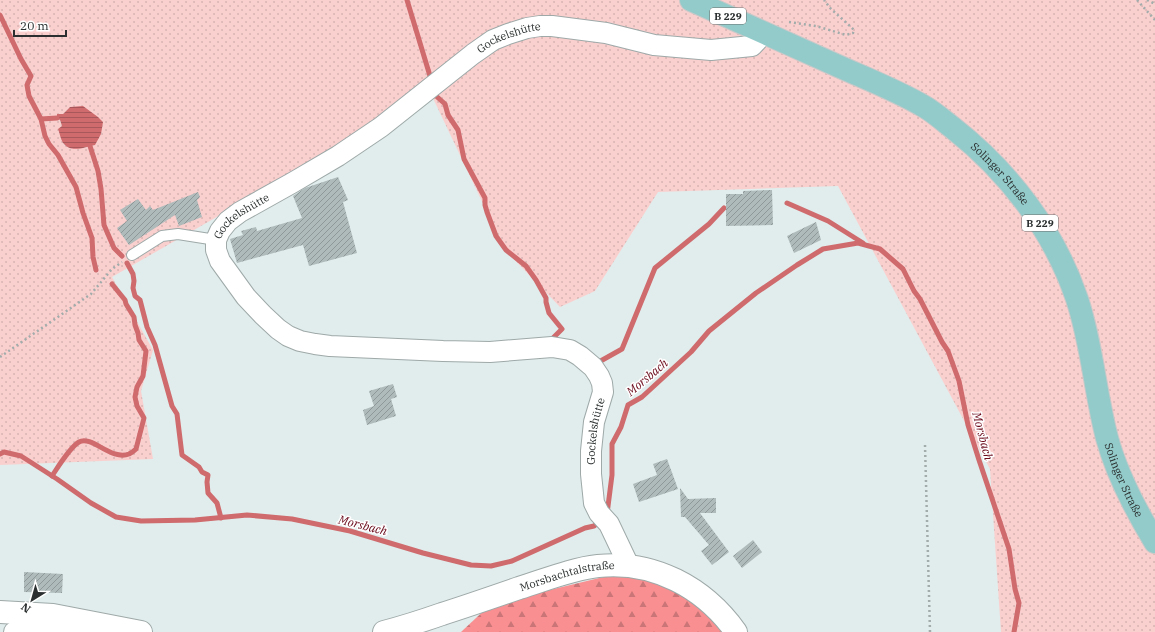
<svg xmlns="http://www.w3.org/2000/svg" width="1155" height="632" font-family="'IBM Plex Serif',serif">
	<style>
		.forest { fill: url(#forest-firs) }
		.park { fill: url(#park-dots); fill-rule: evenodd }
		.water { fill: url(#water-rules) }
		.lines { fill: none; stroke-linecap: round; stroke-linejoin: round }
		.stream { stroke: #cf6a6d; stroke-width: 5 }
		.building { fill: url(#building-hatch) }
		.lane-casing { stroke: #9ea9a8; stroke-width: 12 }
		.street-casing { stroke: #9ea9a8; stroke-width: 22 }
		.secondary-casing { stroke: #9ea9a8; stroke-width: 24 }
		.primary-casing { stroke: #c8c9c9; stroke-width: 24 }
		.path { stroke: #a2acab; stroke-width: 2.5; stroke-dasharray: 2 3; stroke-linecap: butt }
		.lane { stroke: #fff; stroke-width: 10 }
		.street { stroke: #fff; stroke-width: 20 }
		.secondary { stroke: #fff; stroke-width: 22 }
		.primary { stroke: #93cbca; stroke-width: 22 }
		.labels { text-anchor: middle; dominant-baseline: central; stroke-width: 3; stroke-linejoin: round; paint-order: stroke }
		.shield { fill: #fff; stroke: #6b6d6d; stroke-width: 1 }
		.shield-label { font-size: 10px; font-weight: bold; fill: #2b2f2f }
		.street-label { font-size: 11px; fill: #2b2f2f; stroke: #fff }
		.water-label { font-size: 12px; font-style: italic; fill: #6a0a1b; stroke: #fff }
	</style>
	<defs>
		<pattern id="forest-firs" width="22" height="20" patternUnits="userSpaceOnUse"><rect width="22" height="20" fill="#f98f91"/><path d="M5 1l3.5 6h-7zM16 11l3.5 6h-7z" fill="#ca7577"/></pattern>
		<pattern id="park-dots" width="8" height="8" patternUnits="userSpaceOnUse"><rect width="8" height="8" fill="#fad0cf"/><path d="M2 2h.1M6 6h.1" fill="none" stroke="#d6b3b2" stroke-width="1.8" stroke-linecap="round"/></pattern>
		<pattern id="water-rules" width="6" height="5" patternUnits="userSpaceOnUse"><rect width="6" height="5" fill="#cf6a6d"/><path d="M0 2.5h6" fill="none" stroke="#a8585a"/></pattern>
		<pattern id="building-hatch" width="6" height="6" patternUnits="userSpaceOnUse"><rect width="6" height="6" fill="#afbaba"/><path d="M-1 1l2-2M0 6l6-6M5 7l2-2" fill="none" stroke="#8f9898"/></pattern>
	</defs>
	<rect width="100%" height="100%" fill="#e0edec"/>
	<path class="forest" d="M616,574L650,576L709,610L724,632H461L491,604Z"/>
	<path class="park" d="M0,0H1155V632H1001L990,469L838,186L658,192L595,291L560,307L505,250L431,94L112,277L153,350L141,391L153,459L0,465ZM70,107L94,145C81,149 78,149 64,145L59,129L62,126L57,114H63Z"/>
	<path class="water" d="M83,106L98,117L103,122L101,134L95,145C86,147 71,153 64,144C61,141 60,134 58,129L62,126L60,120L57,118V114H63L70,107Z"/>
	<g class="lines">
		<g class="stream">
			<path d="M407,0L430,76"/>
			<path d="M0,15L21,59L31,76L27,85L29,96L41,119L45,136L49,144L58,155L76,187L83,213L92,238L93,257L96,270"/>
			<path d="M435,95L445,104L448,115L458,130L464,159L485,198V205L487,212L496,236L506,250L526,266L536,280L546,298V302L549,313L562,329L552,339L556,340"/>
			<path d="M41,119L57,118"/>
			<path d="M90,146L98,171L101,189L104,225L114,248L122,256"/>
			<path d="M787,203L828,221L863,243"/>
			<path d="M127,263L133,274L134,281L133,288L135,296L140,300L147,327L155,345L172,406L177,414L182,455L199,467L202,472L208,475L207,482L208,493L217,503L221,518"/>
			<path d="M595,362L597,363L622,349L655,268L709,224L724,208"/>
			<path d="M0,454L4,452L21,456L57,479L91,503L116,517L141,521L195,520L247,515L292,519L350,531L423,553L471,565L491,566L512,561L585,528L594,526L600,521"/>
			<path d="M52,476C58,467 70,447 79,442C92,435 111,461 129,454C131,453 134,451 136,449L144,418L137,406L135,397L137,387L143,376L146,351L139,340L138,333L135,325L134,317L126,304L125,300L112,284"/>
			<path d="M607,514L612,475V444L621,427L628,405L642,397L691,352L709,331L756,293L797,265L823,249L858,243L880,249L903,269L914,291L920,299L942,342L948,351L959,381L968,425L979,460L1009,549L1015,589L1019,603L1014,632"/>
		</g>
	</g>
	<g class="building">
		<path d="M338,177L348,200L343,202L357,253L309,266L303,245L237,263L230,239L243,235L241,231L256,227L257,231L302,218L293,196L305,188Z"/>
		<path d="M772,190L773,225L726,226V194H743V191Z"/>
		<path d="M198,192L200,197L197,200L202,217L179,226L175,215L129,245L117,228L127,221L120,210L138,199L146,210L150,206L153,210Z"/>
		<path d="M816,222L821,240L794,253L787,236Z"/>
		<path d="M393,384L397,397L391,399L396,416L367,425L363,410L374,406L369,391Z"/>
		<path d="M667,459L678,489L639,502L633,484L657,475L653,464Z"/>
		<path d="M680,488L688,499L716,498V513H700L729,552L712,565L701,551L709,545L685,517H681Z"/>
		<path d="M753,540L762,552L742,568L733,556Z"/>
		<path d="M24,572L63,574L62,593L24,592Z"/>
	</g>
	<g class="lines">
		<g class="lane-casing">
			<path id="lane" d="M132,255L162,236L178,234L216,240"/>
		</g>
		<g class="street-casing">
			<g id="street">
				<path id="s1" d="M629,566L609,524L599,513L594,503L591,474V451L594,422L603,392L602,383L599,376L593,367L580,356L570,350L552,347L490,352L443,351L330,346L315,344L300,341L288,336L278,329L263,315L246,297L220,261L216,250V240L220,231L228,221L240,212L292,183L338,156L381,127L473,54L493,40L508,34L527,28L540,26H552L606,33L654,45L711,50L752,46L764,33"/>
				<path d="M14,632L31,631L76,632"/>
			</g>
		</g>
		<g class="secondary-casing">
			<g id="secondary">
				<path d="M0,612L53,615L141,632"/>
				<path id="s2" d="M384,632C403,627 422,621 442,614C467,606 493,597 519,588C545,580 571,569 598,566C653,560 704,587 736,632"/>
			</g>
		</g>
		<g class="primary-casing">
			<g id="primary">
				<path id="s3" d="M691,0C740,22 789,44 838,66C867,79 898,91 925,107C935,113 944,121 953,128C1009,172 1054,231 1077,299C1092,344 1095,392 1107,438C1117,475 1135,509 1155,542"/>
			</g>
		</g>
		<g class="path">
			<path d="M1137,0L1155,20"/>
			<path d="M1147,0L1155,4"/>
			<path d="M789,22L816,26L846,35L853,33L854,30L851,27L831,9L824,0"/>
			<path d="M0,357L91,294L112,269L122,262"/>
			<path d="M925,445L930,632"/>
		</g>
		<use href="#lane" class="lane"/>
		<use href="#street" class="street"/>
		<use href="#secondary" class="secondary"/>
		<use href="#primary" class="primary"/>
	</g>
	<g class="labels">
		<g class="shield">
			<rect x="710" y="8" width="36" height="16" rx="3"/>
			<rect x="1022" y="215" width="36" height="16" rx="3"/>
		</g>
		<g class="shield-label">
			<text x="728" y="16">B 229</text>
			<text x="1040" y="223">B 229</text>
		</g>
		<g class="street-label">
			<text stroke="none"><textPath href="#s1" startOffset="1009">Gockelshütte</textPath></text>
			<text stroke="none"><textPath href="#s3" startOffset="358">Solinger Straße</textPath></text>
			<text stroke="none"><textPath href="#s1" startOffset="685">Gockelshütte</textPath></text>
			<text stroke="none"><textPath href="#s1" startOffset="145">Gockelshütte</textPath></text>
			<text stroke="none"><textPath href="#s3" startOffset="694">Solinger Straße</textPath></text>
			<text stroke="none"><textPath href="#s2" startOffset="192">Morsbachtalstraße</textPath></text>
		</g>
		<g class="water-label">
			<text transform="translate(647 377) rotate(-40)">Morsbach</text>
			<text transform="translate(983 436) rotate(75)">Morsbach</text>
			<text transform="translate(363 525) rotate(14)">Morsbach</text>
		</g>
	</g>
	<g transform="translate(32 600) rotate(217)" stroke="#ffffff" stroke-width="3" paint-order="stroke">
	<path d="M0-3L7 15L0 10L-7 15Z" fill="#2b2f2f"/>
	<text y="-6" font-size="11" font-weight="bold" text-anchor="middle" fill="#2b2f2f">N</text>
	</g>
	<path d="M14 30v6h52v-6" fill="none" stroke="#2b2f2f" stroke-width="2"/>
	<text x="20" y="30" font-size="12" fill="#2b2f2f" stroke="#ffffff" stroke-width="3" paint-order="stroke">20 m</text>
</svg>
